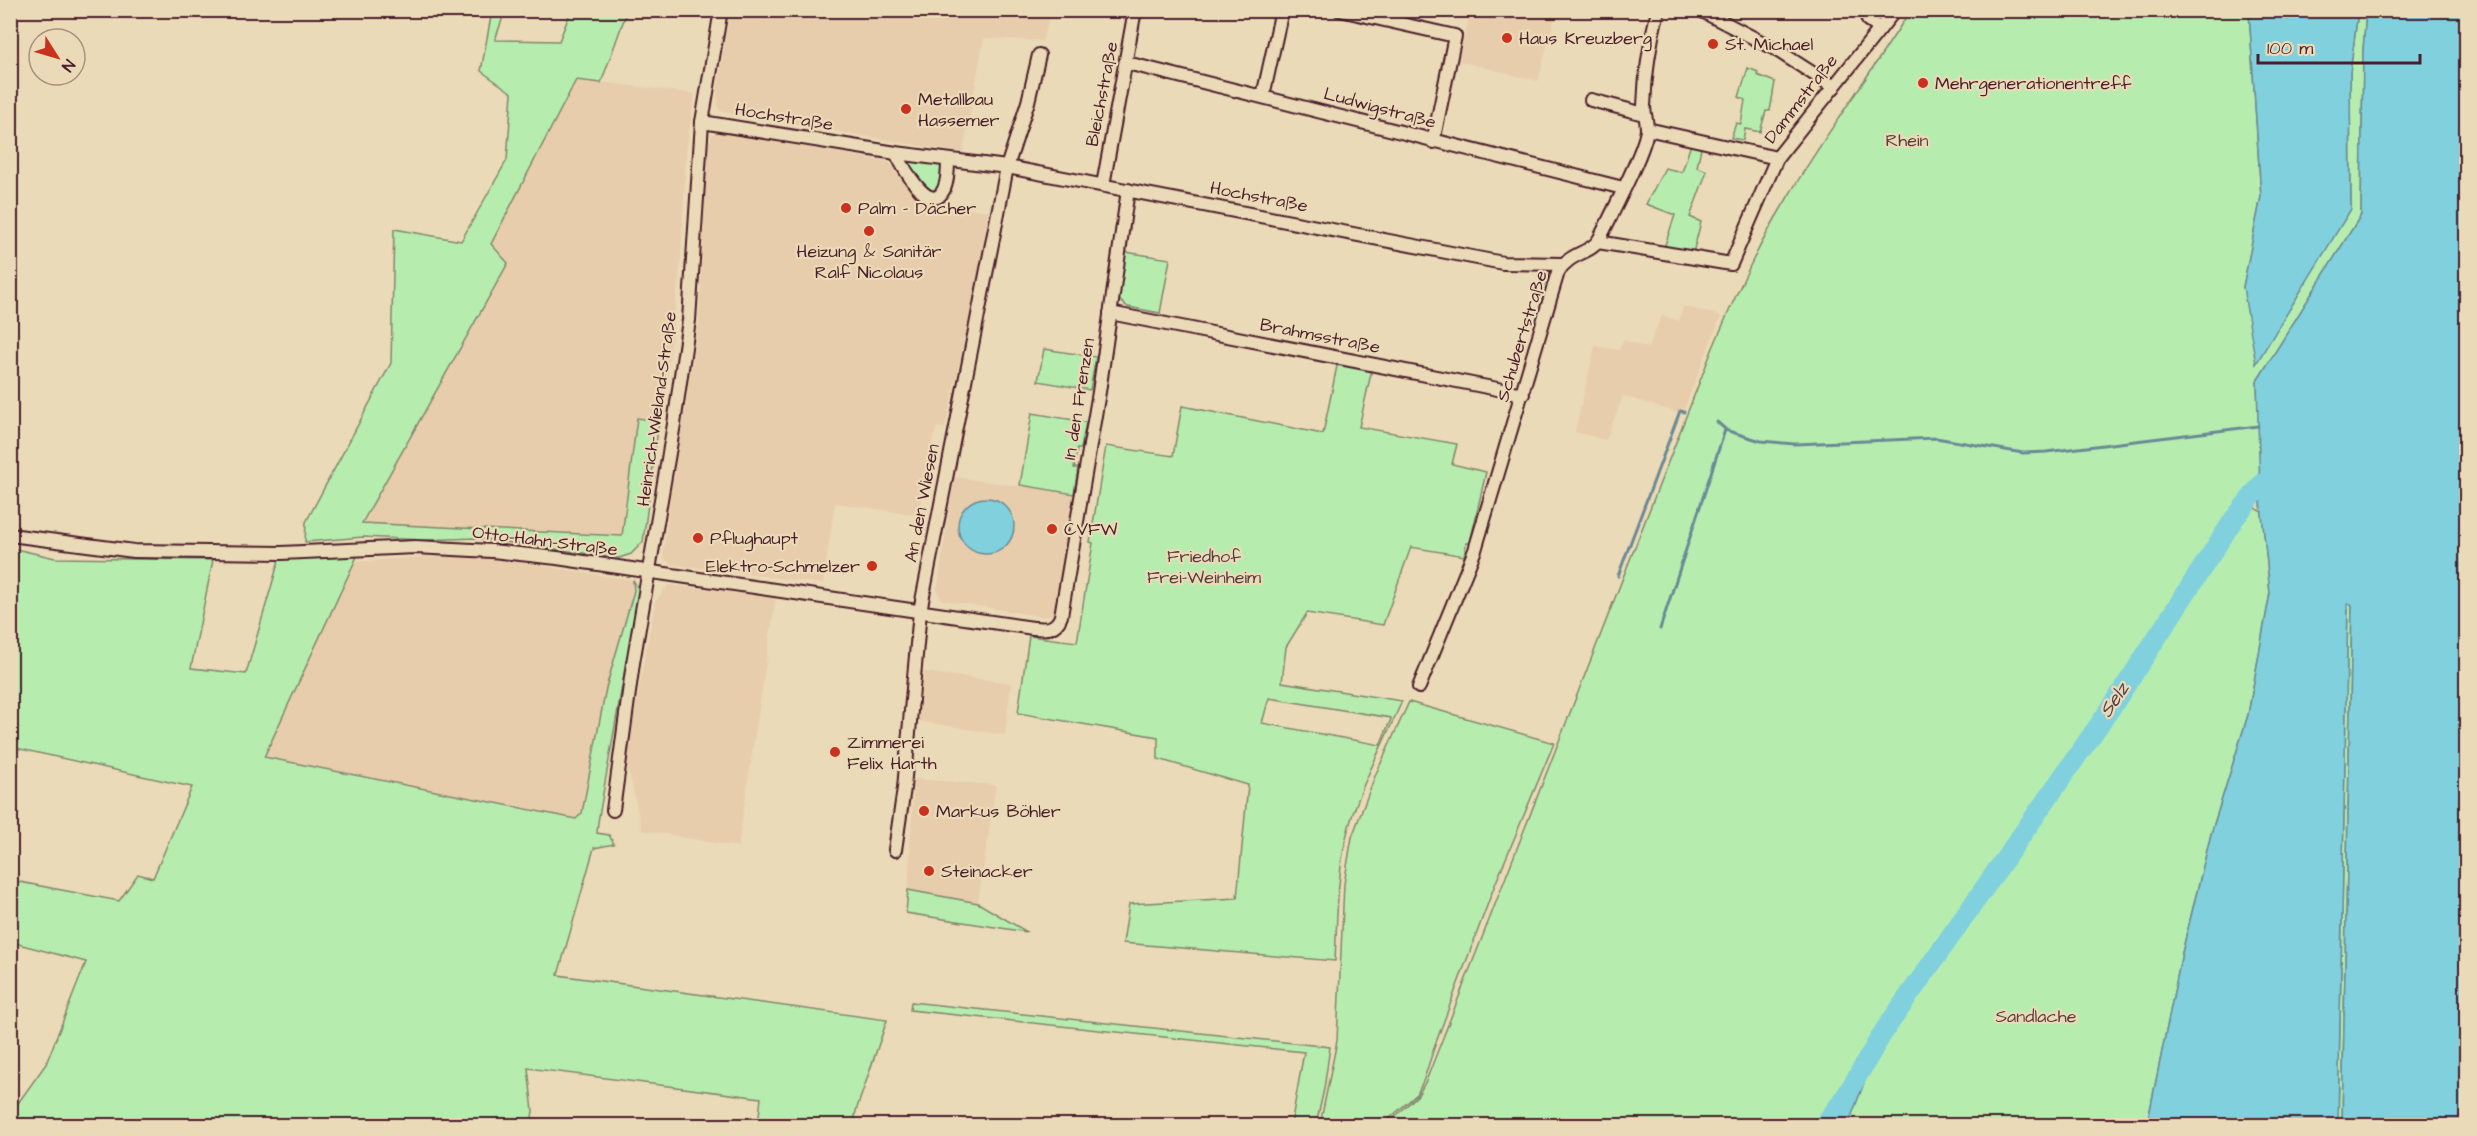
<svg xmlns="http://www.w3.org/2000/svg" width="2477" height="1136" font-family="'Architects Daughter',sans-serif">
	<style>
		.built { fill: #e7cdab }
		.green { fill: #b6edaf; stroke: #80866d; stroke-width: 1.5; fill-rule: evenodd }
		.water { fill: #81d0de; stroke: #6b8996; stroke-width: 1.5 }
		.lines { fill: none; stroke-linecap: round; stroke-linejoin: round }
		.stream { stroke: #6b8996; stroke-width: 3 }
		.river { stroke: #81d0de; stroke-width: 20 }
		.minor-casing { stroke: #4a1f2b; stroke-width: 16 }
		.minor { stroke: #ebdab7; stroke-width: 12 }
		.poi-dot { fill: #c8321e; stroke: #ebdab7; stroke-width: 2 }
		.labels { text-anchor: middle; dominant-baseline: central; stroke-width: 4.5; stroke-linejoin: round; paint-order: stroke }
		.poi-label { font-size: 18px; fill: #4a1f2b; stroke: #ebdab7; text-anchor: start }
		.street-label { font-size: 18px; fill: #4a1f2b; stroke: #ebdab7 }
		.park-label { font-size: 18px; fill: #5a3e3f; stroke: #ebdab7 }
		.water-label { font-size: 20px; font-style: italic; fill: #55424f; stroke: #ebdab7 }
	</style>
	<rect width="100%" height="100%" fill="#ebdab7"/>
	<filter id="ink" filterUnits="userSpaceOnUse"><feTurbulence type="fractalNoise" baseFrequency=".0167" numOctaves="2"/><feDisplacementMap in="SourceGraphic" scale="12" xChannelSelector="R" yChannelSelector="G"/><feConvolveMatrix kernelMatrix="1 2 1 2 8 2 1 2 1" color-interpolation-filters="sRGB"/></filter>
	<g filter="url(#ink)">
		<g class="built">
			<path d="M730,11V10L1052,11L1042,41L984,38L963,153L723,112L718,109L717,91Z"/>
			<path d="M1471,11H1533L1555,16L1538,81L1458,61Z"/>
			<path d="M576,79L695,94L686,152L681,259L662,418L659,421L637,418L623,536L362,524L508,264L491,244Z"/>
			<path d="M721,132L887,161L905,179L918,199L924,204L944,201L949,206L990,211L979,274L945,428L937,427L933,438L918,515L835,503L823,584L671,564L663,557L669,507L699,321L708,146L712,134Z"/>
			<path d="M1683,306L1721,316L1682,414L1623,396L1606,440L1575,432L1595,346L1619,350L1623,340L1648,348L1662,315L1679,321Z"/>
			<path d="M954,477L1074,494L1054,614L1045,617L942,600L937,591Z"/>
			<path d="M452,555L484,557L633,580L634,591L606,688L582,813L576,820L264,757L353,562Z"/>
			<path d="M668,585L776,597L738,847L642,830L626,759L655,602Z"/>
			<path d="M924,672L1011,683L1005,735L918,721Z"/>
			<path d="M914,779L996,785L978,903L908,890Z"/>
		</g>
		<g class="green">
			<path d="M492,11H505L495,40L559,41L571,11H627L601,83L576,80L491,244L508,263L362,523L622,536L637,418L659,421L643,542L631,554L619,558L476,538L423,540L363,537L305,542L306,522L391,363L394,229L461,241L507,160L512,93L481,71Z"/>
			<path d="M1903,11H2249L2261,197L2243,287L2351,209L2350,73L2358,11H2366L2363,51L2361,215L2257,381L2261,485L2235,518H2240L2253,507L2262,512L2270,593L2248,715L2211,834L2182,953L2147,1125L1385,1126L1418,1095L1426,1081L1712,350C1734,299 1756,249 1785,202C1823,137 1868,78 1908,14Z"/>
			<path d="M1748,68L1758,72L1757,75L1775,82L1770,111H1766L1760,132L1745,129L1743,140L1731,138L1736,123L1741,124L1745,100L1739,97Z"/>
			<path d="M1691,144L1701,148L1697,167L1707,171L1690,217L1701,222L1693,253L1664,248L1675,215L1646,204L1665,168L1682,172Z"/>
			<path d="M908,159L941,163L940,184L938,189L929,191L907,168Z"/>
			<path d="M1125,252L1170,259L1160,313L1128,307L1119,300Z"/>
			<path d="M1044,349L1096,357L1090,390L1038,381Z"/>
			<path d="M1338,361L1372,369L1359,427L1457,444L1452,464L1486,472L1470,543H1466L1464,556L1411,547L1383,625L1307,613L1286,647L1282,682L1402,701C1383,745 1357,791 1346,838C1337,878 1337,920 1335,961L1123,943L1129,904L1237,898L1248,785L1158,759V737L1018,713L1029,636L1077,642L1093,543L1090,542L1106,446L1173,456L1182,406L1323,434ZM1269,698L1391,718V719L1380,745L1262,723Z"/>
			<path d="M1032,413L1086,422L1081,449H1077L1074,468H1078L1074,494L1020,485Z"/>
			<path d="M11,548L55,558L213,560L191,668L246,674L281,553L360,550L264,757L576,819L582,813L606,688L634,591L633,580L639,590L598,822L597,833L609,835L614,844L594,848L558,975L887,1020L856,1111L853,1125H758L761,1098L528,1068L533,1111L531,1125H11V1113L46,1064L86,962L11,942V898L14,881L119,901L138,874L153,878L192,787L11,747Z"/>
			<path d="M2348,602L2352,604L2342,1125L2338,1126Z"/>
			<path d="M1409,702L1554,743L1494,887L1435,1045L1424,1079L1417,1094L1382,1125H1320L1337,1041L1344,884L1352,837L1375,776Z"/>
			<path d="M908,890L978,903L1027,932L906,913Z"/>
			<path d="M911,1002L1330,1047L1324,1089L1316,1125H1291L1304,1052L910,1010Z"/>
		</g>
		<g class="water">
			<path d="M2249,11H2358L2350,73L2351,209L2256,364L2243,287L2261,197Z"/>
			<path d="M2366,11H2466V1125H2342L2352,605L2348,603L2338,1125H2147L2182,953L2211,834L2248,715L2270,593L2260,495L2257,381L2361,215L2363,51Z"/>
			<circle cx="986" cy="526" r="28"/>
			<path d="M1884,1031L1848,1125H1834L1844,1099Z"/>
		</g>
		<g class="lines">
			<g class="stream">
				<path d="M1717,422L1725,429"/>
				<path d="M1618,576L1680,411L1684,412"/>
				<path d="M1660,629L1725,430L1761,441L1795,444L1936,438L2023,453L2046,452L2258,426"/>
			</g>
			<path class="river" d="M1823,1126L1844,1099L1884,1031L2113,705L2234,519L2261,485L2281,470"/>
			<g class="minor-casing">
				<g id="minor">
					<path d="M1340,10L1455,36L1433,142"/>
					<path d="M1700,10L1775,49L1834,87"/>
					<path d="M1865,10L1868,20L1880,29"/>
					<path d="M1127,63L1623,188"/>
					<path d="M1263,96L1282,10"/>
					<path d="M1591,100L1644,114"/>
					<path d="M702,122L896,153L1007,167L1503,263L1563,264"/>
					<path d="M1647,129L1777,158"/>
					<path d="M896,153C901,163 930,219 944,189C948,181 948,169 948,160"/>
					<path d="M1103,185L1135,10"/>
					<path d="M1598,242L1731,264L1777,158L1895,10"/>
					<path d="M1110,313L1523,394"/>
					<path d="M10,535L134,551L281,553L415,547L492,551L557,558L1033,628C1046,629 1056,630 1061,616L1099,392L1128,190"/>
					<path d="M1419,687L1475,550L1558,272C1569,252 1592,254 1600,238C1610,217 1646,149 1647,129C1647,121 1644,113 1644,106C1645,73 1650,42 1658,10"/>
					<path d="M613,810L633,663L674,424L689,320L702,122L721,10"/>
					<path d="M895,850L904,788L920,611L1007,167L1028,102L1039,55"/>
				</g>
			</g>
			<use href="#minor" class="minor"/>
		</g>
	</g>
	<g class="poi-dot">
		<circle cx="1507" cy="38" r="6"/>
		<circle cx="1713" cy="44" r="6"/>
		<circle cx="1923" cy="83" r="6"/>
		<circle cx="906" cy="109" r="6"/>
		<circle cx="846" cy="208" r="6"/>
		<circle cx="869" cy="231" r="6"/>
		<circle cx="1052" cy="529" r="6"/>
		<circle cx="698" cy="538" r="6"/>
		<circle cx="872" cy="566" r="6"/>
		<circle cx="835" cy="752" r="6"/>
		<circle cx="924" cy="811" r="6"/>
		<circle cx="929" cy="871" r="6"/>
	</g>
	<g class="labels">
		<g class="poi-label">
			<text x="1519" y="38">Haus Kreuzberg</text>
			<text x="1725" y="44">St. Michael</text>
			<text x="1935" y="83">Mehrgenerationentreff</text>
			<text x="918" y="99">Metallbau<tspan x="918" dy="21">Hassemer</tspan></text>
			<text x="858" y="208">Palm - Dächer</text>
			<text x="869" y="251" text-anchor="middle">Heizung &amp; Sanitär<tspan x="869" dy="21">Ralf Nicolaus</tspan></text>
			<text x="1064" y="529">CVFW</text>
			<text x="710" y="538">Pflughaupt</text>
			<text x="860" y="566" text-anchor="end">Elektro-Schmelzer</text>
			<text x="847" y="742">Zimmerei<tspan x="847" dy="21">Felix Harth</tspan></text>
			<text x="936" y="811">Markus Böhler</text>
			<text x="941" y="871">Steinacker</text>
		</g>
		<g class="street-label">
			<text transform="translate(1102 94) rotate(-79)">Bleichstraße</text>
			<text transform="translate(1801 99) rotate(-52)">Dammstraße</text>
			<text transform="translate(1380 108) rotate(15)">Ludwigstraße</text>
			<text transform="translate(784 117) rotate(9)">Hochstraße</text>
			<text transform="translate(1259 197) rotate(11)">Hochstraße</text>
			<text transform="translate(1320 336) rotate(11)">Brahmsstraße</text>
			<text transform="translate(1522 336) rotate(-73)">Schubertstraße</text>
			<text transform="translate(1079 399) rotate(-81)">In den Frenzen</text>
			<text transform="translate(657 409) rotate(-82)">Heinrich-Wieland-Straße</text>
			<text transform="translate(922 503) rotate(-79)">An den Wiesen</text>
			<text transform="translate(545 541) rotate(7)">Otto-Hahn-Straße</text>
		</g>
		<g class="park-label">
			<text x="1907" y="140">Rhein</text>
			<text x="1204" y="556">Friedhof<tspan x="1204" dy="21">Frei-Weinheim</tspan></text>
			<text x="2036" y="1016">Sandlache</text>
		</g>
		<g class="water-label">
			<text transform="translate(2114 700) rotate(-56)">Selz</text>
		</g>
	</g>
	<rect width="2477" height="1136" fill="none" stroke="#ebdab7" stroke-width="36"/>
	<rect x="18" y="18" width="2441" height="1100" fill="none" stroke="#4a1f2b" stroke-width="2" filter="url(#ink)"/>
	<g transform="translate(57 57) rotate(127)"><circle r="28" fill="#ebdab7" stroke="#ab8f7f" stroke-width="1.5"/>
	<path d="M0-4.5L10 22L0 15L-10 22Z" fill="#c8321e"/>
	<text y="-9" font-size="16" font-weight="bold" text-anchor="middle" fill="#4a1f2b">N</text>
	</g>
	<path d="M2258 54v9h162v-9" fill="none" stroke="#4a1f2b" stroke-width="3"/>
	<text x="2267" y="54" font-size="18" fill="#4a1f2b" stroke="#ebdab7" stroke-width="4.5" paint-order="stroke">100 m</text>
</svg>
